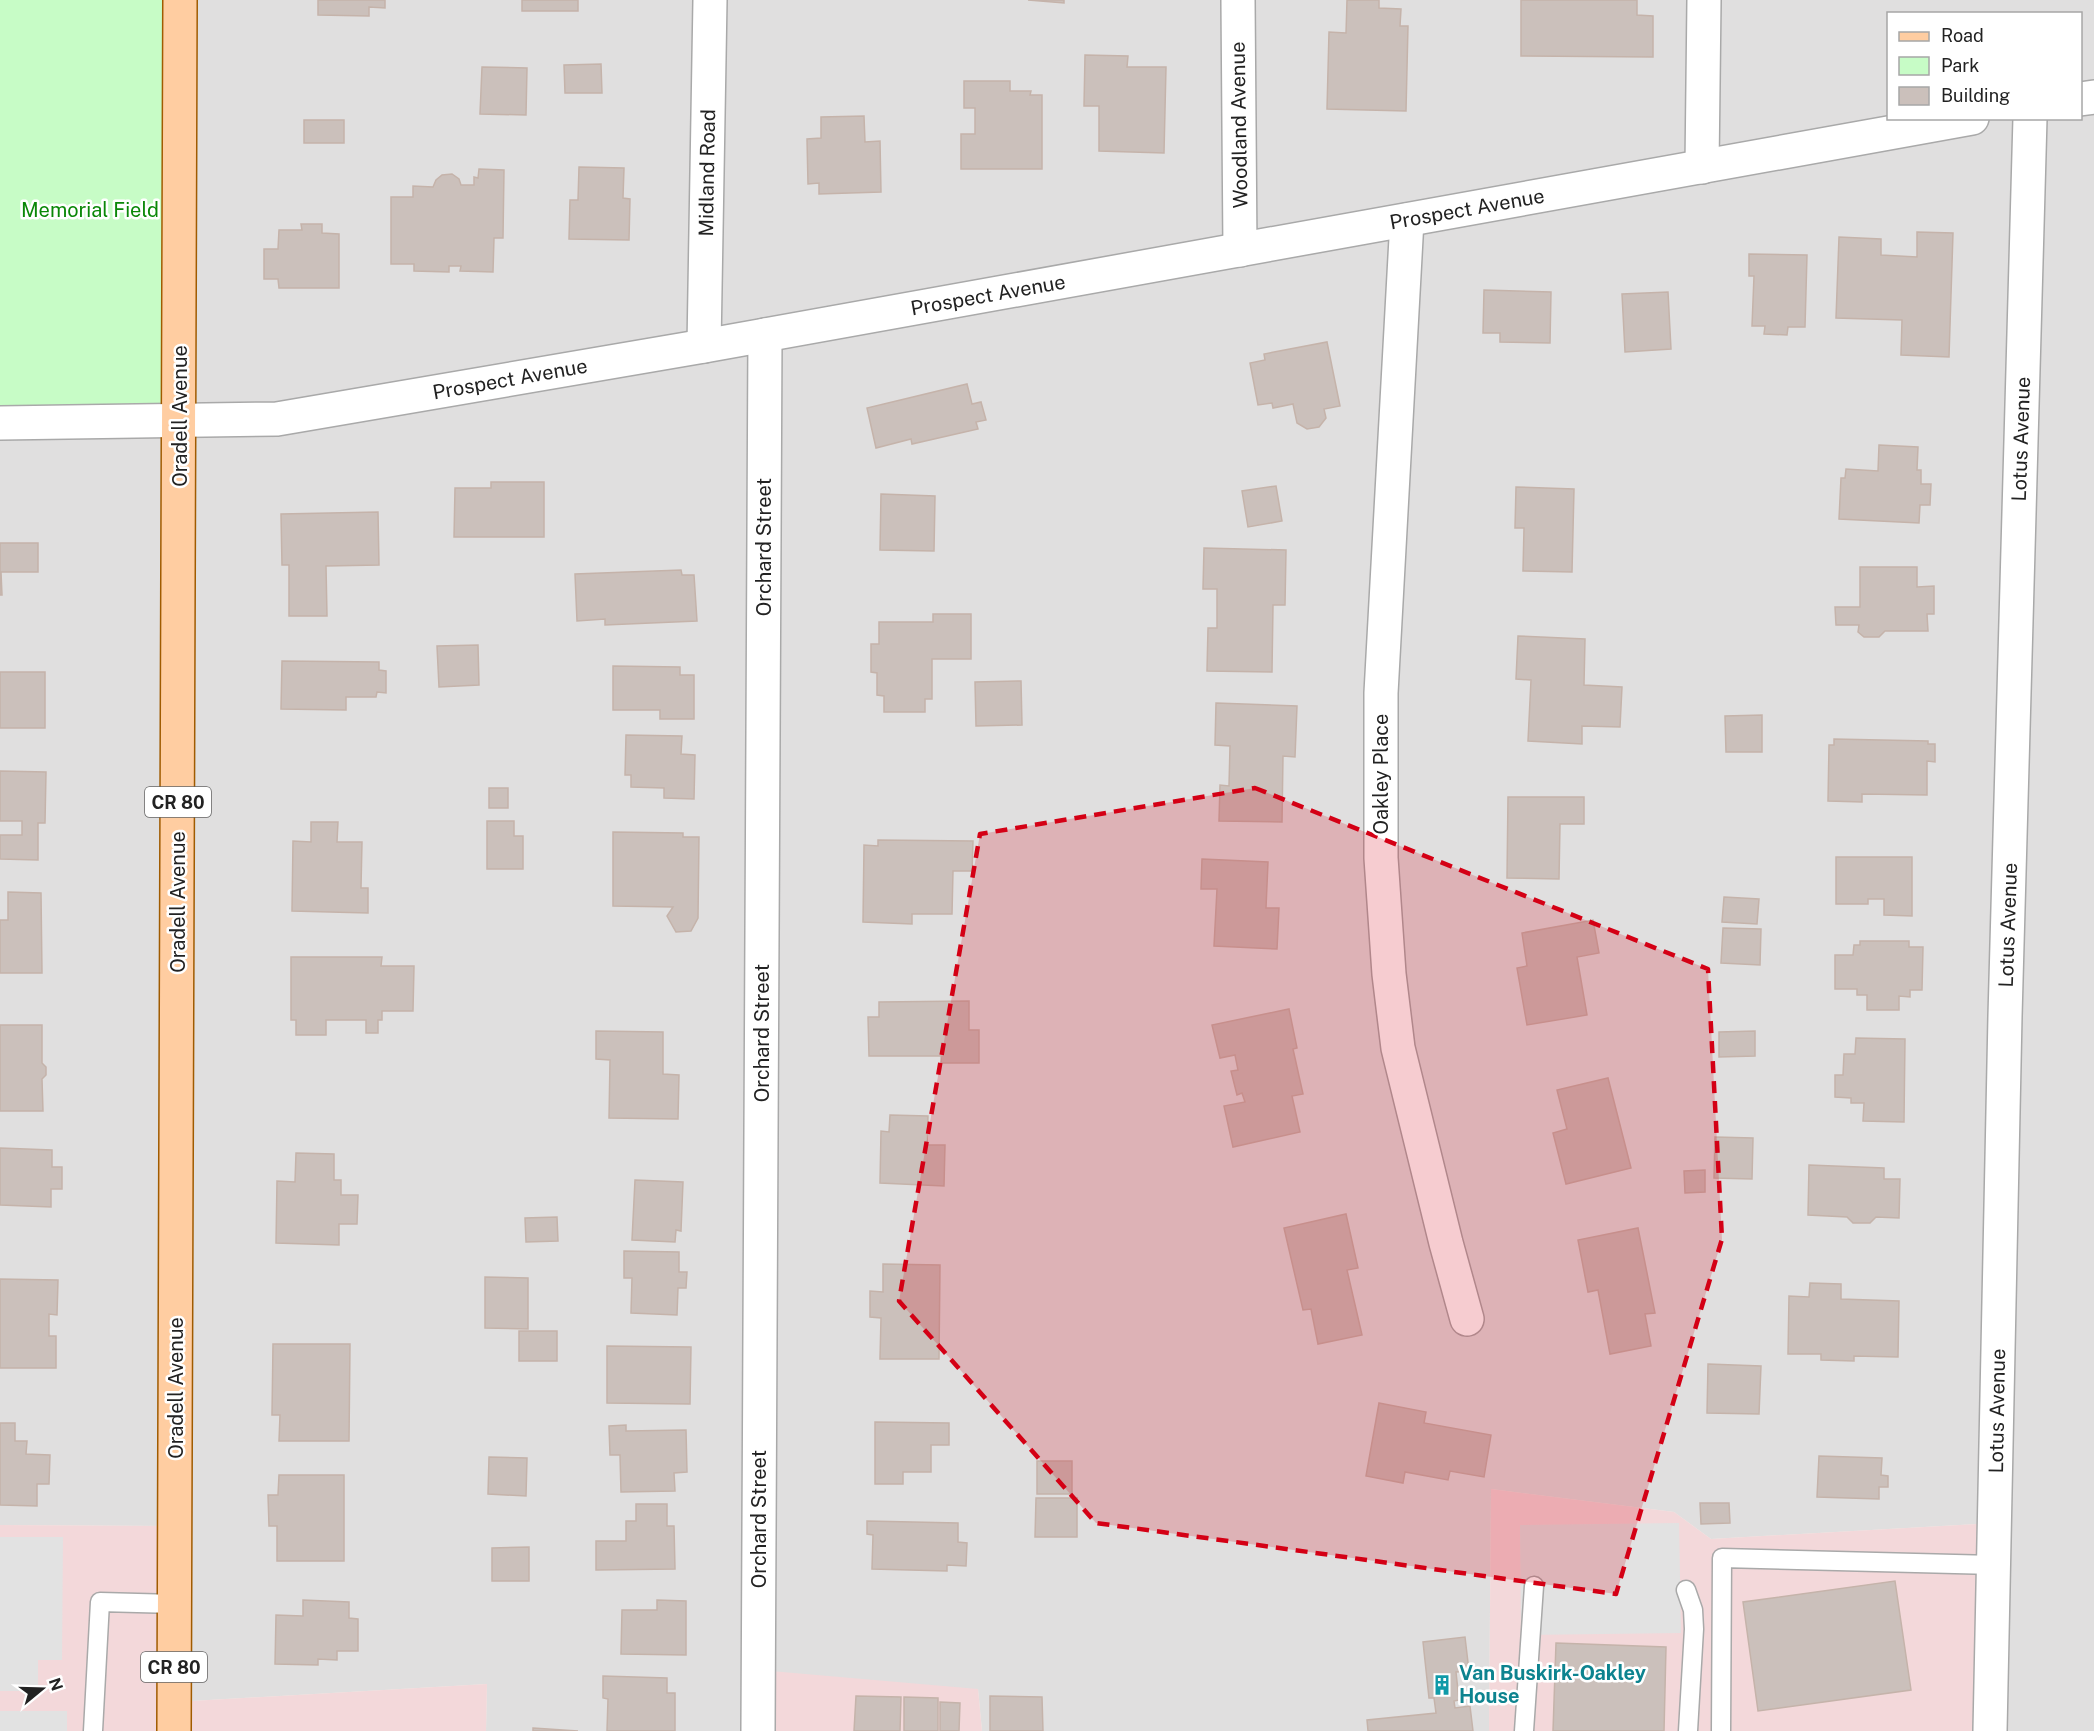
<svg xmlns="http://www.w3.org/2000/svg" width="2094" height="1731" font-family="'Public Sans',sans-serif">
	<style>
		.residential { fill: #e0dfdf; fill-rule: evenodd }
		.commercial { fill: #f3d8da }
		.park { fill: #c7fcc6 }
		.parking { fill: #e2e2e2 }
		.building { fill: #cbc0bb; stroke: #c5b3aa; stroke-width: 1.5 }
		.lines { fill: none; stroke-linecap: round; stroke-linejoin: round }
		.lane-casing { stroke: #a9a9a9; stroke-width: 21 }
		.street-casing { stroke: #a9a9a9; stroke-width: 36 }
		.primary-casing { stroke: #a05b00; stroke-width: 36 }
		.lane { stroke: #fff; stroke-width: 18 }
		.street { stroke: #fff; stroke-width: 33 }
		.primary { stroke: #ffcda1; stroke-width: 33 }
		.marked { fill: #d40015; fill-opacity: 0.2; stroke: #d40015; stroke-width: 4.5; stroke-dasharray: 12 8; stroke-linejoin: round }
		.labels { text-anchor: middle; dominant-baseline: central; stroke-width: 5; stroke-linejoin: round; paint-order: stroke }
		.shield { fill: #fff; stroke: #646464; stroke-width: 1.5 }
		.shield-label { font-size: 18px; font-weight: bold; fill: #222 }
		.street-label { font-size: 20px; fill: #222; stroke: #fff }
		.park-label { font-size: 20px; fill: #0a8808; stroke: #fff }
		.culture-label { font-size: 20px; font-weight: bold; fill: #0d838f; stroke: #fff; text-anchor: start }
	</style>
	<rect width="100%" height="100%" fill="#f2eee9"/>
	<path class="residential" d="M180,0H2094V1731H1990L1995,1523L1711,1539L1674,1512L1491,1489L1489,1731H982L978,1689L758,1731H486L487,1684L174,1702L175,1526L0,1525V423ZM1888,14H2080V118H1888Z"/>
	<g class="commercial">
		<path d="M1491,1489L1674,1512L1711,1539L1995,1523L1990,1731H1489Z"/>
		<path d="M0,1525L175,1526L174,1702L487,1684L486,1731H0Z"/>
		<path d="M758,1670L978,1689L982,1731H758Z"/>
	</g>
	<path class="park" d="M0,0H180V419L0,423Z"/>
	<g class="parking">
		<path d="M1679,1523L1681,1633L1521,1635L1520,1525Z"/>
		<path d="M0,1537H63L62,1660H38V1691H0Z"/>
		<rect x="0" y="1711" width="67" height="20"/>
	</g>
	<g class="building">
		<path d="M318,0H385V8L369,7V16L318,15Z"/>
		<rect x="522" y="0" width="56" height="11"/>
		<path d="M1028,0H1064V3Z"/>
		<path d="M1347,0H1379V8L1401,9L1400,26H1408L1406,111L1327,109L1329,32L1346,33Z"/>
		<path d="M1521,0H1637V15L1653,16V57L1521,56Z"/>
		<path d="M1085,55L1128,56L1127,67H1166L1164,153L1099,151V106H1084Z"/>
		<path d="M601,64L602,93H565L564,65Z"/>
		<path d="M482,67L527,68L526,115L480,114Z"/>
		<path d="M964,81H1010V91H1031L1030,95H1042V169H961V134H975V108H964Z"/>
		<path d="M864,116L865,142L880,141L881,192L819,194V183L808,184L807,139L821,138V117Z"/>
		<rect x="304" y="120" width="40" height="23"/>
		<path d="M579,167L624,168L623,198L630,199L629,240L569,239L570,200H578Z"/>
		<path d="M479,169L504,170L503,238H494L493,272L460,271L461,266H449V272L414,271V264H391V197H413V186L433,187L436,180L442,175L452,174L459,179L461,185H474V177L478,178Z"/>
		<path d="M301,224H322V233L339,234V288H279L278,279H264V249H278L279,230H302Z"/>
		<path d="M1917,232L1953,233L1949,357L1901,355L1902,320L1836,318L1839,237L1881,239V255L1917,257Z"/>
		<path d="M1749,254L1807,255L1805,327H1788L1787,335L1764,334L1765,326H1752L1754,276H1749Z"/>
		<path d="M1484,290L1551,292L1550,343L1500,342V333H1483Z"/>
		<path d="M1668,292L1671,349L1625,352L1622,294Z"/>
		<path d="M1327,342L1340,406L1324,409L1326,418L1319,427L1307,429L1297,423L1293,404L1273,408L1272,403L1258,405L1250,363L1265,360L1264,354Z"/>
		<path d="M967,384L972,404L981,402L986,420L976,422L978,429L912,444L911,439L876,448L867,408Z"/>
		<path d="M1879,445L1918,447L1917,470H1921V484H1931L1930,505H1920L1919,523L1839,519L1841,478H1845L1846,469L1878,471Z"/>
		<path d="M491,482H544V537H454L455,488H491Z"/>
		<path d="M1276,486L1282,521L1248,527L1242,491Z"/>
		<path d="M1516,487L1574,489L1572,572L1523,571L1524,528H1515Z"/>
		<path d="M881,494L935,496L934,551L880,550Z"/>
		<path d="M378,512L379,565L326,566L327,616H289V565H282L281,514Z"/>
		<path d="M0,543H38V572H1L2,595H0Z"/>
		<path d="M1204,548L1286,550L1285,605H1273L1272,672L1207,671L1208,628H1217V589H1203Z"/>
		<path d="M1860,567H1917V587L1934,586V614H1927L1928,631H1885L1879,637H1864L1858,632L1859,625H1836L1835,607H1860Z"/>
		<path d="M681,570L682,575H694L697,621L605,625V619L577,621L575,574Z"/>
		<path d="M933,614H971V659H932V699H925V712H884V696L877,695V673L871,672V644H879V622H933Z"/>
		<path d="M1518,636L1585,639L1584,685L1622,687L1620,727L1582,726V744L1528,741L1531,680L1516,679Z"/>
		<path d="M478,645L479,685L439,687L437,646Z"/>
		<path d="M282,661L379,662V670L386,671V693L377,692L376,697H346V710L281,709Z"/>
		<path d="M613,666L680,667V675H694V719H660V710H613Z"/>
		<rect x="0" y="672" width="45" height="56"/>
		<path d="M1021,681L1022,725L976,726L975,682Z"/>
		<path d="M1216,703L1297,706L1295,757L1283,756L1282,822L1219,821L1220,785L1229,786L1230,746L1215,745Z"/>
		<path d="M1762,715V752H1726L1725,716Z"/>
		<path d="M626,735L682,736L681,754L695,755L694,799L664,798V788L631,787V775H625Z"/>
		<path d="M1834,739L1928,741V744H1935V762L1927,761V795L1862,794V802L1828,801L1829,745H1834Z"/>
		<path d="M0,771L46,772L45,823H38V860L0,859V835H22V821H0Z"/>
		<rect x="489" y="788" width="19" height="20"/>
		<path d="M1508,797H1584V824H1560L1559,879L1507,878Z"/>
		<path d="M487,821H514V836H523V869H487Z"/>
		<path d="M311,822H338L337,842H362L361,888H368V913L292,911L293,841L311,842Z"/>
		<path d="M613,832L683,833V837H699L698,918L691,931L676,932L667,916L673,907L613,906Z"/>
		<path d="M878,840L973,841L972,871H953L952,914H912V924L863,922L864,845L878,846Z"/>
		<path d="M1836,857H1912V916L1884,915V899H1868V904H1836Z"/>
		<path d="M1202,859L1268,862L1266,908H1279L1277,949L1214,946L1217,889H1201Z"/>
		<path d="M8,892L41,893L42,973H0V920H8Z"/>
		<path d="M1724,897L1759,899L1757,924L1722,922Z"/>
		<path d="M1593,920L1599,953L1577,957L1587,1015L1527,1025L1517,968L1527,966L1522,933Z"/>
		<path d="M1723,928L1761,929L1760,965L1721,963Z"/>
		<path d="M1860,941H1909V947H1923L1922,990H1910V997L1899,996V1010H1867V995H1857V989H1835V955H1853L1854,945H1860Z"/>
		<path d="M291,957H382L381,966H414L413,1011H382V1020H378V1033H366V1020H326V1035H296V1020H291Z"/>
		<path d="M969,1001V1030H979V1063H941V1056H869L868,1017H879V1002Z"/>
		<path d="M1289,1009L1297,1048L1293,1049L1303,1094L1292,1096L1300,1132L1233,1147L1224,1106L1245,1102L1242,1093L1237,1095L1231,1071L1238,1070L1235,1055L1220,1058L1212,1025Z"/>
		<path d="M0,1025H42V1063L46,1067V1075L42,1079L43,1111H0Z"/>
		<path d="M596,1031L663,1032V1074L679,1075L678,1119L609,1118L610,1060L596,1059Z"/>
		<path d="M1755,1031V1056L1719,1057V1032Z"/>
		<path d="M1856,1038L1905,1039L1904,1122L1863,1121L1864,1103H1851V1098L1835,1097V1075H1843L1844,1054H1855Z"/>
		<path d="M1608,1078L1631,1168L1566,1184L1553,1133L1567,1129L1557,1090Z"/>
		<path d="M890,1115L928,1116L927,1145H945L944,1186L880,1183L881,1131L889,1132Z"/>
		<path d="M1715,1137L1753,1138L1752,1179L1714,1178Z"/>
		<path d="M0,1148L52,1150V1167H62V1189H51V1207L0,1205Z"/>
		<path d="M296,1153L334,1154V1180H341V1195H358L357,1224H339V1245L276,1243L277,1181L295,1182Z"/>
		<path d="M1809,1165L1884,1168V1179H1900L1899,1218L1876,1217L1870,1223H1853L1847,1217L1808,1215Z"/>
		<path d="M1705,1170V1192L1685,1193L1684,1171Z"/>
		<path d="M635,1180L683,1182L681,1231L676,1230L675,1242L632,1240Z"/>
		<path d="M1346,1214L1358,1268L1347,1270L1362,1335L1318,1344L1311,1309L1303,1310L1284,1228Z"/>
		<path d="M557,1217L558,1241L526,1242L525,1218Z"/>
		<path d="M1638,1228L1655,1313L1645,1314L1651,1346L1610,1354L1598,1290L1588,1292L1578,1240Z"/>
		<path d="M624,1251L679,1252V1272H687L686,1288H678L677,1315L631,1313L632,1278H624Z"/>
		<path d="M883,1264L940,1265L939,1359H880L881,1318L870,1317V1291L883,1292Z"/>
		<path d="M485,1277L528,1278V1329L485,1328Z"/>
		<path d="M0,1279L58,1280L57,1315L49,1314V1336H56V1368H0Z"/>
		<path d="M1810,1283L1841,1284V1299L1899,1301L1898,1357L1854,1356V1361L1821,1360V1354H1788L1789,1296L1809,1297Z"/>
		<rect x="519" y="1331" width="38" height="30"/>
		<path d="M273,1344H350L349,1441H279L280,1415H272Z"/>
		<path d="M607,1346L691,1347L690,1404L607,1403Z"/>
		<path d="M1708,1364L1761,1366L1759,1414L1707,1413Z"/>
		<path d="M1379,1403L1426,1412L1424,1423L1491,1435L1484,1477L1450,1471L1448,1480L1405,1472L1403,1483L1366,1476Z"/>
		<path d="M875,1422L949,1423V1445H931V1472H903V1484H875Z"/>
		<path d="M0,1423H15V1441H27L26,1454L50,1455L49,1484H37V1506L0,1505Z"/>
		<path d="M626,1425V1431L686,1430L687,1472L674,1473L675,1491L621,1492L620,1455H610L609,1426Z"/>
		<path d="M1819,1456L1882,1458L1881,1475L1888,1476V1487H1879V1499L1817,1497Z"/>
		<path d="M489,1457L527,1458L526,1496L488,1494Z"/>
		<rect x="1037" y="1461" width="35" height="33"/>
		<path d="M279,1475H344V1561H277V1526H269L268,1495H278Z"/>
		<path d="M1036,1498H1077V1537H1035Z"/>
		<path d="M1700,1503H1729L1730,1523L1701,1524Z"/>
		<path d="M636,1504H667V1526H674L675,1569L596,1570V1541H626V1521H636Z"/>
		<path d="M867,1521L958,1523V1542L967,1543L966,1566L947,1565V1571L872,1569L873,1535L867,1534Z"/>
		<path d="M529,1547V1581H492V1548Z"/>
		<path d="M1895,1581L1911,1690L1758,1711L1743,1602Z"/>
		<path d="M303,1600L349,1602V1618L358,1619V1651H337V1660L318,1659V1665L275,1664L276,1615L303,1616Z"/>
		<path d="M657,1600L686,1601V1655L621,1654L622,1610H657Z"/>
		<path d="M1465,1637L1469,1671L1456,1672L1459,1700L1454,1701L1455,1708L1470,1706L1473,1731H1368L1367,1720L1436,1713L1434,1698H1429L1423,1642Z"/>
		<path d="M1556,1643L1666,1647L1664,1731H1553Z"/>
		<path d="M603,1676L667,1678V1693H675V1731H607L608,1699L603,1698Z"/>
		<path d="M856,1696L901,1697L900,1731H854Z"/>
		<path d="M990,1696L1042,1697L1043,1731H990Z"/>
		<path d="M904,1697L938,1698V1731H904Z"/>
		<path d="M940,1702L960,1703L959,1731H940Z"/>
		<path d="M533,1728L578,1731H533Z"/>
	</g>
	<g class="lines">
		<g class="lane-casing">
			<g id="lane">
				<path d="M1686,1590L1693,1610L1694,1629L1688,1731"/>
				<path d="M93,1731L100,1602L175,1604"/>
				<path d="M1524,1731L1534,1586"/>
				<path d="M1721,1731L1722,1558L1994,1565"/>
			</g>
		</g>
		<g class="street-casing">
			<g id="street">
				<path d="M1238,0L1240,250"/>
				<path d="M2080,99L2094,97"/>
				<path d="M1702,167L1704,0"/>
				<path d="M1407,220L1381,693V858L1389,974L1398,1048L1446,1243L1467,1319"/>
				<path d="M704,346L710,0"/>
				<path d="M0,423L277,419L704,346L1972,118"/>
				<path d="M758,1731L765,335"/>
				<path d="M1990,1731L2005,1016L2030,118"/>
			</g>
		</g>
		<g class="primary-casing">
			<path id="primary" d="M174,1731L180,0"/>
		</g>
		<use href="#lane" class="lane"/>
		<use href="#street" class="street"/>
		<use href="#primary" class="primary"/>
	</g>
	<path class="marked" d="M1255,788L1708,969L1722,1239L1616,1594L1096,1523L899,1301L980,834Z"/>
	<defs>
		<g id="building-bare" transform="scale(1.62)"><path d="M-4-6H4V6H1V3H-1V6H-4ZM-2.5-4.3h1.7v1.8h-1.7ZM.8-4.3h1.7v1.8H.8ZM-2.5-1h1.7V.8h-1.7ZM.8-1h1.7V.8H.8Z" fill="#0f9aa8" stroke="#fff" stroke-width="2.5" paint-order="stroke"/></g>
	</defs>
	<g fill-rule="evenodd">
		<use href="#building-bare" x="1442" y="1685"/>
	</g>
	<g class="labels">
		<g class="shield">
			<rect x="145" y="787" width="66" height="30" rx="4.5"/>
			<rect x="141" y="1652" width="66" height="30" rx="4.5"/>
		</g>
		<g class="shield-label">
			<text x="178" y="802">CR 80</text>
			<text x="174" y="1667">CR 80</text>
		</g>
		<g class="street-label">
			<text transform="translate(1239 125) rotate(-91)">Woodland Avenue</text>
			<text transform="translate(707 173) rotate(-89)">Midland Road</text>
			<text transform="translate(1467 209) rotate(-10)">Prospect Avenue</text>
			<text transform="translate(988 295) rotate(-10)">Prospect Avenue</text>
			<text transform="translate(510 379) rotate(-10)">Prospect Avenue</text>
			<text transform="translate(180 416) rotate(-90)">Oradell Avenue</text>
			<text transform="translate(2021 439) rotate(-88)">Lotus Avenue</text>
			<text transform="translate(764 547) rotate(-90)">Orchard Street</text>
			<text transform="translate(1381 774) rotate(-90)">Oakley Place</text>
			<text transform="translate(178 902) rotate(-90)">Oradell Avenue</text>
			<text transform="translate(2008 925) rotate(-88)">Lotus Avenue</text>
			<text transform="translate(762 1033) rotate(-90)">Orchard Street</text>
			<text transform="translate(176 1388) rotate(-90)">Oradell Avenue</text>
			<text transform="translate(1997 1411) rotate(-89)">Lotus Avenue</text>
			<text transform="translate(759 1519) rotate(-90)">Orchard Street</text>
		</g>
		<g class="park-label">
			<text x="90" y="210">Memorial Field</text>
		</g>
		<g class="culture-label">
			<text x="1459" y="1673">Van Buskirk-Oakley<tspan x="1459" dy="23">House</tspan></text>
		</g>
	</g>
	<rect x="1887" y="12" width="195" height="108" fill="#ffffff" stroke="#a7a7a7" stroke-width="1.5"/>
	<rect x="1899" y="32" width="30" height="9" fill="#ffcda1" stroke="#a7a7a7" stroke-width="1.5"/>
	<text x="1941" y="42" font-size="18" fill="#222222">Road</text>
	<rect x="1899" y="57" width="30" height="18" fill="#c7fcc6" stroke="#a7a7a7" stroke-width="1.5"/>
	<text x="1941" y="72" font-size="18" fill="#222222">Park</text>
	<rect x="1899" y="87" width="30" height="18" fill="#cbc0bb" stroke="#a7a7a7" stroke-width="1.5"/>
	<text x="1941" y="102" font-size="18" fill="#222222">Building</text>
	<g transform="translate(42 1689) rotate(71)" stroke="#ffffff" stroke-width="4.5" paint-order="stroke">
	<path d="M0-4.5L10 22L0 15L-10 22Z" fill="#222222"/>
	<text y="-9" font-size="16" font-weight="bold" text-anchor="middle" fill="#222222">N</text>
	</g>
</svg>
